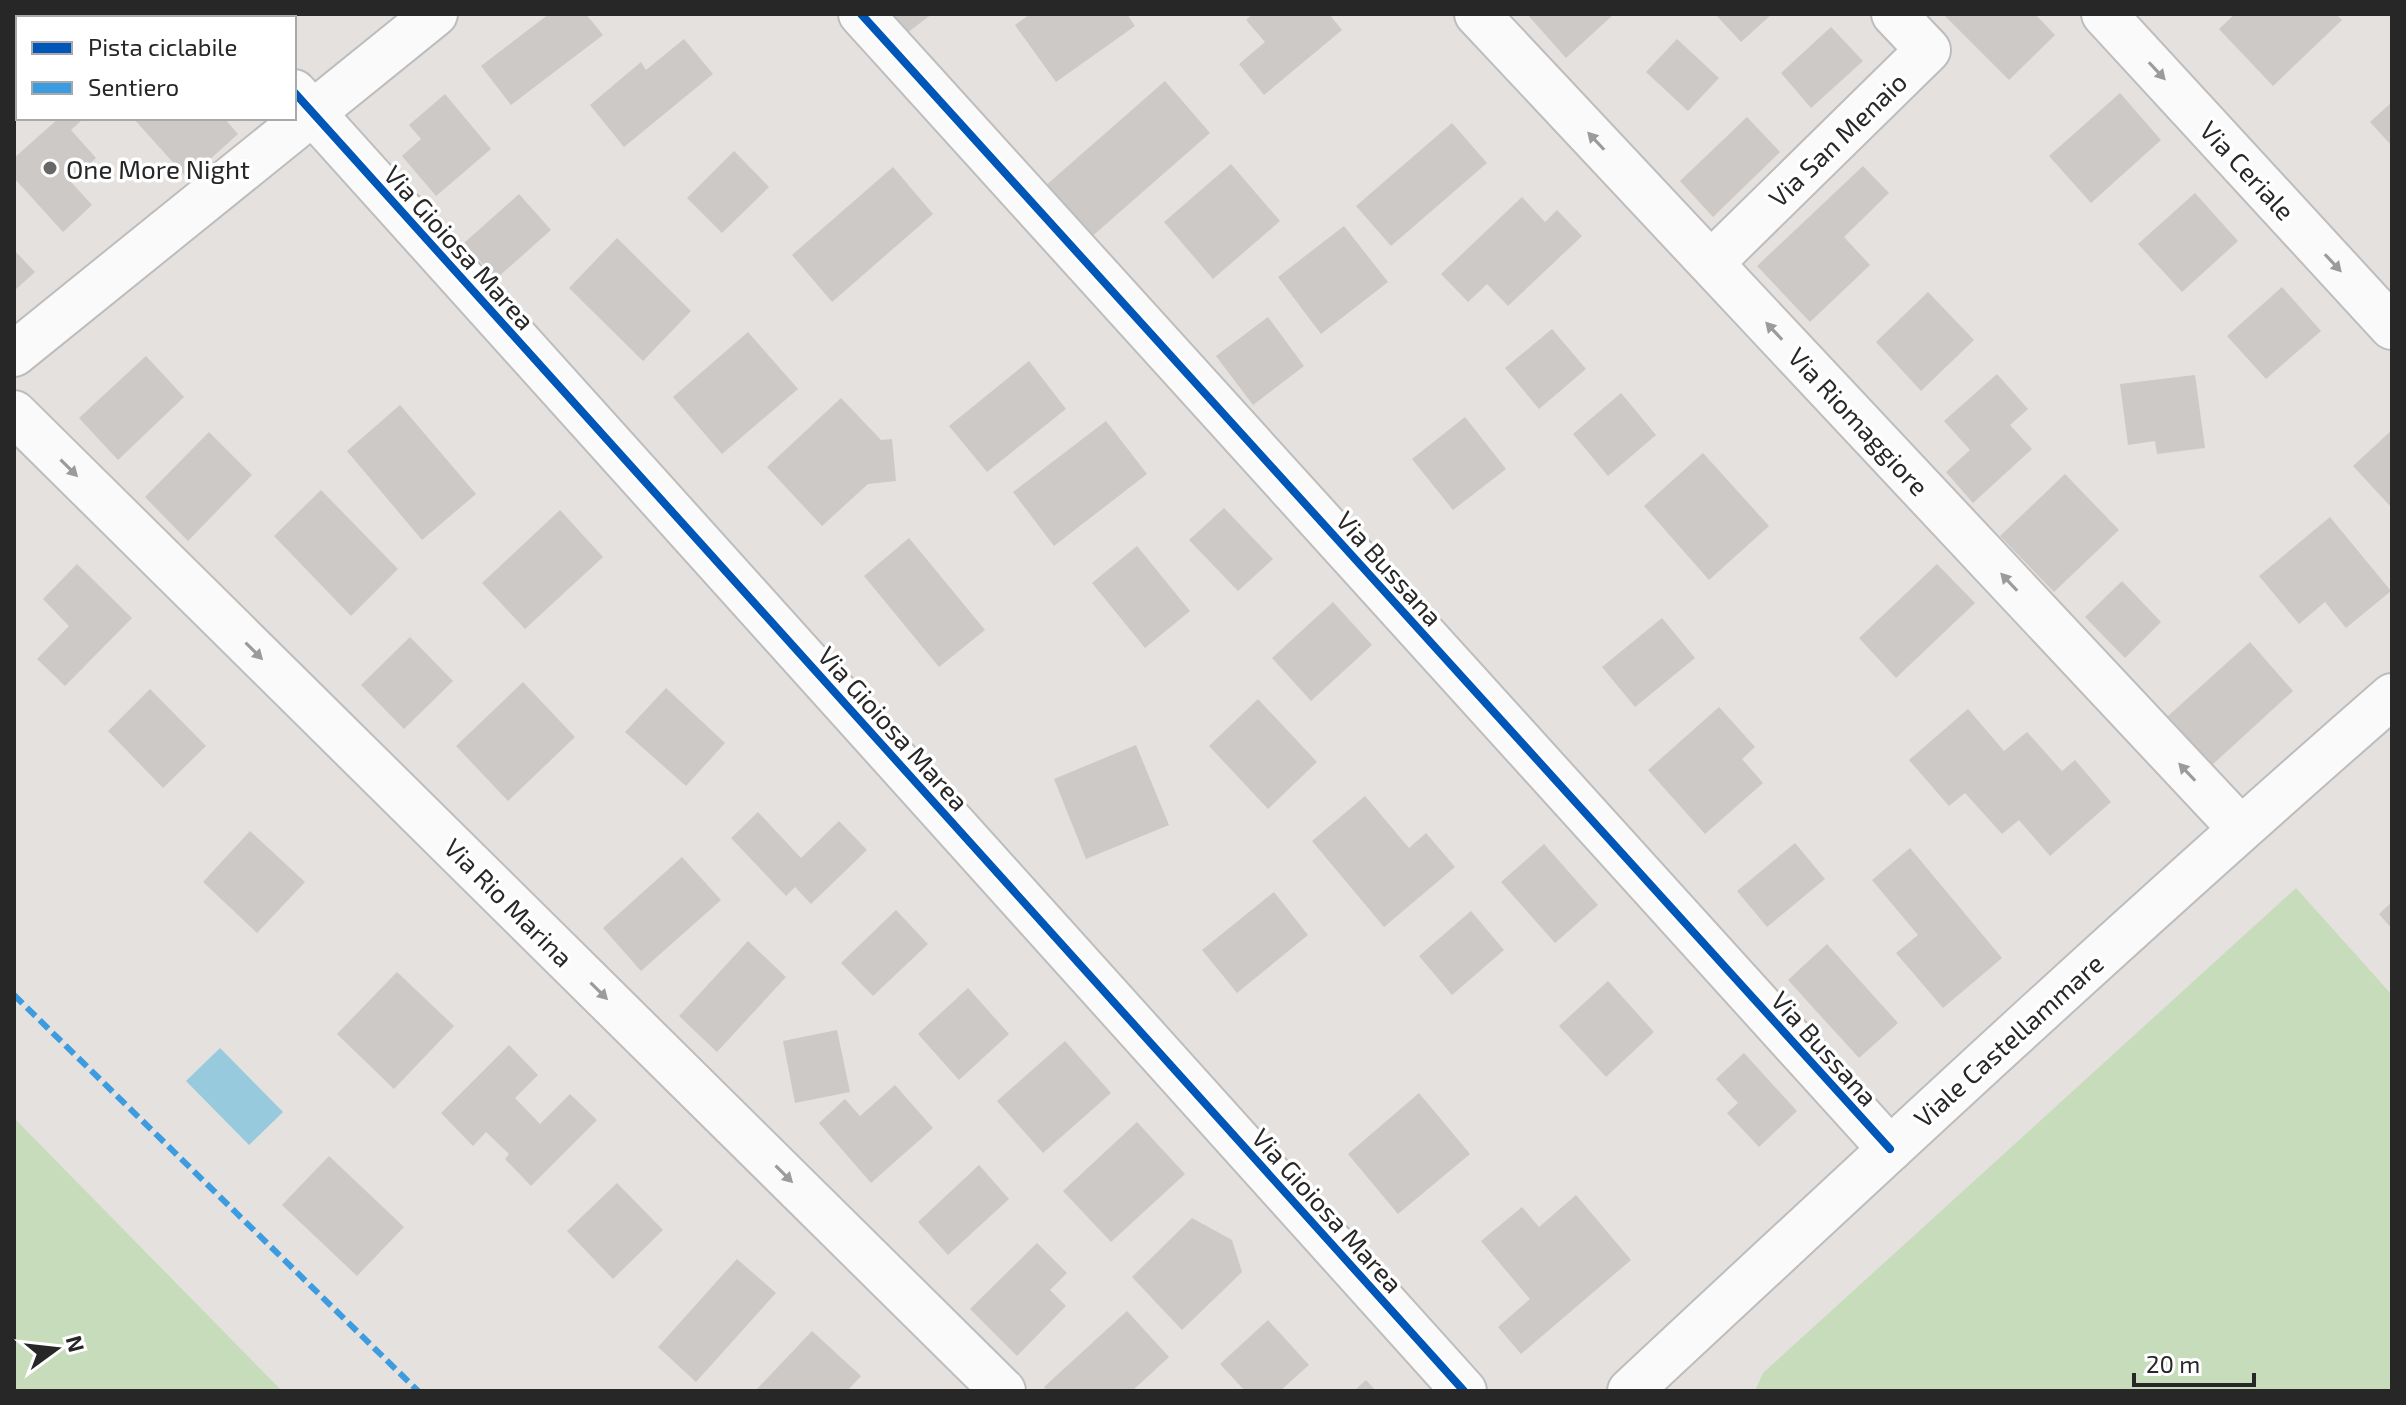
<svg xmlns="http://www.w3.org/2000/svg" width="2406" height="1405" font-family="'Exo 2',sans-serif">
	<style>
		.green { fill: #c7dcba }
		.water { fill: #98cade }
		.building { fill: #ccc9c7 }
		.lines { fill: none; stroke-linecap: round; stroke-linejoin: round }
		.street-casing { stroke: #bebdbe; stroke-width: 48 }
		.street { stroke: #fbfafa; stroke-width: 44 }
		.quiet { stroke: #3d9ce0; stroke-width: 6; stroke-dasharray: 12 6; stroke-linecap: butt }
		.cycleway-casing { stroke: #fff; stroke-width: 13 }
		.cycleway { stroke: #0057b8; stroke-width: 8 }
		.oneway { fill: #9c9b9b }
		.poi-dot { fill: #696867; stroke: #fff; stroke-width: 3 }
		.labels { text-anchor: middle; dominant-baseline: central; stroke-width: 7; stroke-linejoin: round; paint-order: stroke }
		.street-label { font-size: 26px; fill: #272727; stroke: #fff }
		.poi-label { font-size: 26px; fill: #272727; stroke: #fff; text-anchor: start }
	</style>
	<rect width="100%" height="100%" fill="#e4e1de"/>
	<g class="green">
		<path d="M2296,888L2392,995V1391H1755L1763,1373Z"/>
		<path d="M14,1118L282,1391H14Z"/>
	</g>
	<path class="water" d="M220,1048L283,1112L249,1145L186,1081Z"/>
	<g class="building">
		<path d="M119,14H152L156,18H115Z"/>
		<path d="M549,14H586L603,35L511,105L481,66Z"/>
		<path d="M887,14H932L903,36Z"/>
		<path d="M1030,14H1127L1135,26L1056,82L1015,25Z"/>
		<path d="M1253,14H1329L1342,30L1264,95L1239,64L1265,42L1246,20Z"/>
		<path d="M1527,14H1614L1566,58Z"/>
		<path d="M1715,14H1772L1741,42Z"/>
		<path d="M1943,14H2035L2055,35L2009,80Z"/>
		<path d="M2235,14H2336L2342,20L2273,86L2219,29Z"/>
		<path d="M1831,27L1863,61L1811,108L1781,73Z"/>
		<path d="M684,39L713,74L624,147L590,105L641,62L646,70Z"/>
		<path d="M1677,39L1719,78L1688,111L1646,72Z"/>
		<path d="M1165,81L1210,133L1089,239L1044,187Z"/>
		<path d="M2120,93L2161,140L2091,203L2049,156Z"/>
		<path d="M445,94L491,149L436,196L402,156L421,139L409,125Z"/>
		<path d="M2392,102V146L2370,122Z"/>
		<path d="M1747,117L1780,152L1713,217L1680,181Z"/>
		<path d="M59,118H84L71,130L96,158L71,182L92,205L63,232L14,178V158Z"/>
		<path d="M133,118H224L238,134L188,179Z"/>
		<path d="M1452,123L1487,163L1391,246L1356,206Z"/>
		<path d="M734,151L769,187L722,233L687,198Z"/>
		<path d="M1231,164L1280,221L1213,279L1164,222Z"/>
		<path d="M1863,166L1889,193L1844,237L1870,265L1810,322L1757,266Z"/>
		<path d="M893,167L933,214L832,302L792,255Z"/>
		<path d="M2195,193L2238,241L2182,292L2138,244Z"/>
		<path d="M519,194L551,230L496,279L464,243Z"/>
		<path d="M1522,197L1545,222L1557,210L1582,236L1508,306L1487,284L1468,302L1441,274Z"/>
		<path d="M1344,226L1388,282L1321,334L1278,277Z"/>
		<path d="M617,238L691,311L643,361L569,288Z"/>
		<path d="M14,250L35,272L14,291Z"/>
		<path d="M2282,287L2321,331L2266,379L2227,336Z"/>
		<path d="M1928,292L1974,340L1921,391L1876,342Z"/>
		<path d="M1268,317L1304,366L1253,405L1216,356Z"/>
		<path d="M1552,329L1586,369L1539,409L1505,368Z"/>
		<path d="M748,332L798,389L722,454L673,397Z"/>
		<path d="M146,356L184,397L118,460L79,418Z"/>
		<path d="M1029,361L1066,409L987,472L949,426Z"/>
		<path d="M1997,374L2028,409L2010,425L2032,449L1973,503L1946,472L1970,450L1944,421Z"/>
		<path d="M2195,375L2205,448L2157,454L2155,441L2128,445L2120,384Z"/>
		<path d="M1621,393L1656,435L1608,476L1573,434Z"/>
		<path d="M841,398L881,440L892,439L896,481L868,484L822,526L767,467Z"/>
		<path d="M400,405L476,494L422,540L347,451Z"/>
		<path d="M1465,417L1506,469L1453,510L1412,459Z"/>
		<path d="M1106,421L1147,474L1054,546L1013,492Z"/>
		<path d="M2392,430V508L2353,466Z"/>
		<path d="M209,432L252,475L188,541L145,497Z"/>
		<path d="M1703,453L1769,526L1709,580L1644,506Z"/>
		<path d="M2065,474L2119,530L2054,592L2000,536Z"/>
		<path d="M321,490L398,569L351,616L274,536Z"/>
		<path d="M1224,508L1273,559L1238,591L1189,540Z"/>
		<path d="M560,510L603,557L525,629L482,583Z"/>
		<path d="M2330,517L2391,591L2346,628L2325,602L2299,624L2259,576Z"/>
		<path d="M909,538L985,630L939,667L864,576Z"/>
		<path d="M1137,546L1190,611L1145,648L1092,583Z"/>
		<path d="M77,564L132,618L65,686L37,659L69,626L43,599Z"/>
		<path d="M1937,564L1975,603L1896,678L1859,638Z"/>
		<path d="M2122,581L2161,622L2125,658L2085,617Z"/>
		<path d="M1333,602L1372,645L1311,701L1272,658Z"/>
		<path d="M1662,618L1695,658L1635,707L1602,667Z"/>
		<path d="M410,637L453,681L404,729L361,685Z"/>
		<path d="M2250,642L2293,691L2212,765L2168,716Z"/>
		<path d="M523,682L575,737L508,801L456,746Z"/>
		<path d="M666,688L725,743L686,786L625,732Z"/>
		<path d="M150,689L206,746L163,788L108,731Z"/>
		<path d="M1258,699L1317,762L1268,809L1209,746Z"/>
		<path d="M1719,707L1755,747L1742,759L1763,783L1705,834L1648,770Z"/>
		<path d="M1968,709L2004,751L2027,732L2062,771L2075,760L2111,802L2050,856L2019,820L2002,834L1965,793L1949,806L1909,760Z"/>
		<path d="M1136,745L1169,825L1086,859L1054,779Z"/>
		<path d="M1365,796L1409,848L1426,833L1455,867L1384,927L1312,841Z"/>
		<path d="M758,812L801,858L839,821L867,850L811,904L795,887L786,896L731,838Z"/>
		<path d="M250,831L305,882L257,933L203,882Z"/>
		<path d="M1795,843L1825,879L1767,927L1737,891Z"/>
		<path d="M1544,844L1598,905L1555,943L1501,882Z"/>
		<path d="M1910,848L2002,958L1943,1008L1896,953L1918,935L1872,880Z"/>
		<path d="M682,857L721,900L641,971L603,928Z"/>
		<path d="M1274,892L1308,935L1237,993L1202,950Z"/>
		<path d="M2392,902V929L2379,914Z"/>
		<path d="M896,910L928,944L873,996L841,963Z"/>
		<path d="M1471,911L1504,950L1452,995L1419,956Z"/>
		<path d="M748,941L786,977L717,1052L679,1016Z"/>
		<path d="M1827,944L1898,1023L1859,1058L1788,980Z"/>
		<path d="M397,972L454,1026L394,1089L337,1034Z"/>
		<path d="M1608,981L1654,1032L1606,1077L1559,1026Z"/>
		<path d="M968,988L1009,1034L959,1080L918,1034Z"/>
		<path d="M837,1030L850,1092L795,1103L783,1041Z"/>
		<path d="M1065,1041L1111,1093L1043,1153L997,1101Z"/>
		<path d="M509,1045L538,1075L515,1098L540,1124L570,1094L597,1120L531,1186L505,1159L509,1154L486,1132L473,1146L441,1113Z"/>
		<path d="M1744,1053L1797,1111L1759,1147L1727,1113L1738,1103L1716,1079Z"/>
		<path d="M895,1085L933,1128L871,1183L819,1123L845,1099L860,1116Z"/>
		<path d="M1419,1093L1470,1154L1398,1214L1348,1154Z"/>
		<path d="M1137,1122L1185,1174L1111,1242L1063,1191Z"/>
		<path d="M329,1156L404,1227L357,1276L282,1205Z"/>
		<path d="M979,1165L1009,1199L948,1255L918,1222Z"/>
		<path d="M617,1183L663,1230L613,1279L567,1231Z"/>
		<path d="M1576,1195L1631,1260L1521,1354L1498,1327L1530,1299L1481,1241L1522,1207L1539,1227Z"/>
		<path d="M1192,1218L1232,1240L1242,1272L1182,1330L1132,1277Z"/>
		<path d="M1037,1243L1067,1273L1050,1290L1066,1306L1017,1356L970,1309Z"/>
		<path d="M737,1259L776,1293L696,1382L658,1347Z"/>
		<path d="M1127,1311L1169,1357L1132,1391H1047L1044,1387Z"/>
		<path d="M1268,1320L1309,1365L1280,1391H1245L1220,1364Z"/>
		<path d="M812,1331L861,1376L847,1391H755Z"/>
		<path d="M1366,1380L1376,1391H1354Z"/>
	</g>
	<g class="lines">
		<g class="street-casing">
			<g id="street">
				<path d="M223,14L227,18"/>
				<path d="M861,14L1890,1149"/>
				<path d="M1477,14L2240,828"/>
				<path d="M2104,14L2392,327"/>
				<path d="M294,92L1464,1391"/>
				<path d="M1711,263L1928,50L1894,14"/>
				<path d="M14,354L435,14"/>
				<path d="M14,413L1003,1391"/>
				<path d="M1630,1391C1882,1156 2133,922 2392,696"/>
			</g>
		</g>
		<use href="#street" class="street"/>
		<path class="quiet" d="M14,995L418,1391"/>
		<g class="cycleway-casing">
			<g id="cycleway">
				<path d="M861,14L1890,1149"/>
				<path d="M294,92L1464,1391"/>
			</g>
		</g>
		<use href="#cycleway" class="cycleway"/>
	</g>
	<defs><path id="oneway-solid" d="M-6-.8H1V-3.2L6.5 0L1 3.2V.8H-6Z" transform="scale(2)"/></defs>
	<g class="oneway">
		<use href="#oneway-solid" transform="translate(2157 71) rotate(47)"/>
		<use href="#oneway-solid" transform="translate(1596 141) rotate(-133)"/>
		<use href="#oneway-solid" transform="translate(2333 263) rotate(47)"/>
		<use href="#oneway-solid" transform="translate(1774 331) rotate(-133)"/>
		<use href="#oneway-solid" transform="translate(69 468) rotate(45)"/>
		<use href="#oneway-solid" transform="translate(2009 582) rotate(-133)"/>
		<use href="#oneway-solid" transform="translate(254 651) rotate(45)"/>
		<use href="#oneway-solid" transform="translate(2187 772) rotate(-133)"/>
		<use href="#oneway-solid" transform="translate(599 991) rotate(45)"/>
		<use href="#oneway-solid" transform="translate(784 1174) rotate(45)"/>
	</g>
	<circle class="poi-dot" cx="50" cy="168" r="8"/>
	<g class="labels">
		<g class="street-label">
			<text transform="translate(1837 139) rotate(-44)">Via San Menaio</text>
			<text transform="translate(2248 170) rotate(47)">Via Ceriale</text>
			<text transform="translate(460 247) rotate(48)">Via Gioiosa Marea</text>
			<text transform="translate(1859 421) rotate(47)">Via Riomaggiore</text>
			<text transform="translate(1390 568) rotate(48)">Via Bussana</text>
			<text transform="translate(894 728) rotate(48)">Via Gioiosa Marea</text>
			<text transform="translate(509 902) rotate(45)">Via Rio Marina</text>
			<text transform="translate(2008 1040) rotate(-42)">Viale Castellammare</text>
			<text transform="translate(1825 1048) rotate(48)">Via Bussana</text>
			<text transform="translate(1328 1210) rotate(48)">Via Gioiosa Marea</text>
		</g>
		<g class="poi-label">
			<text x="66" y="168">One More Night</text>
		</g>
	</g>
	<rect width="2406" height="1405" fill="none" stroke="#272727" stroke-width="32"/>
	<rect x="16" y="16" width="280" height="104" fill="#ffffff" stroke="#a9a9a9" stroke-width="2"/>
	<rect x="32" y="42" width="40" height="12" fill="#0057b8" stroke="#a9a9a9" stroke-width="2"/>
	<text x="88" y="56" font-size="24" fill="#272727">Pista ciclabile</text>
	<rect x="32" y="82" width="40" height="12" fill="#3d9ce0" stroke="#a9a9a9" stroke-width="2"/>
	<text x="88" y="96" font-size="24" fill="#272727">Sentiero</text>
	<g transform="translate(56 1349) rotate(75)" stroke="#ffffff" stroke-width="6" paint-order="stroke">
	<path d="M0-6L14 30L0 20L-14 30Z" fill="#272727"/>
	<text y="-12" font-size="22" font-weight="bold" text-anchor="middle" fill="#272727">N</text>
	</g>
	<path d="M2134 1373v12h120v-12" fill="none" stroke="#272727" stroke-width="4"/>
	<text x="2146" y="1373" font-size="24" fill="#272727" stroke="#ffffff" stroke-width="6" paint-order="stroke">20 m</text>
</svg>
